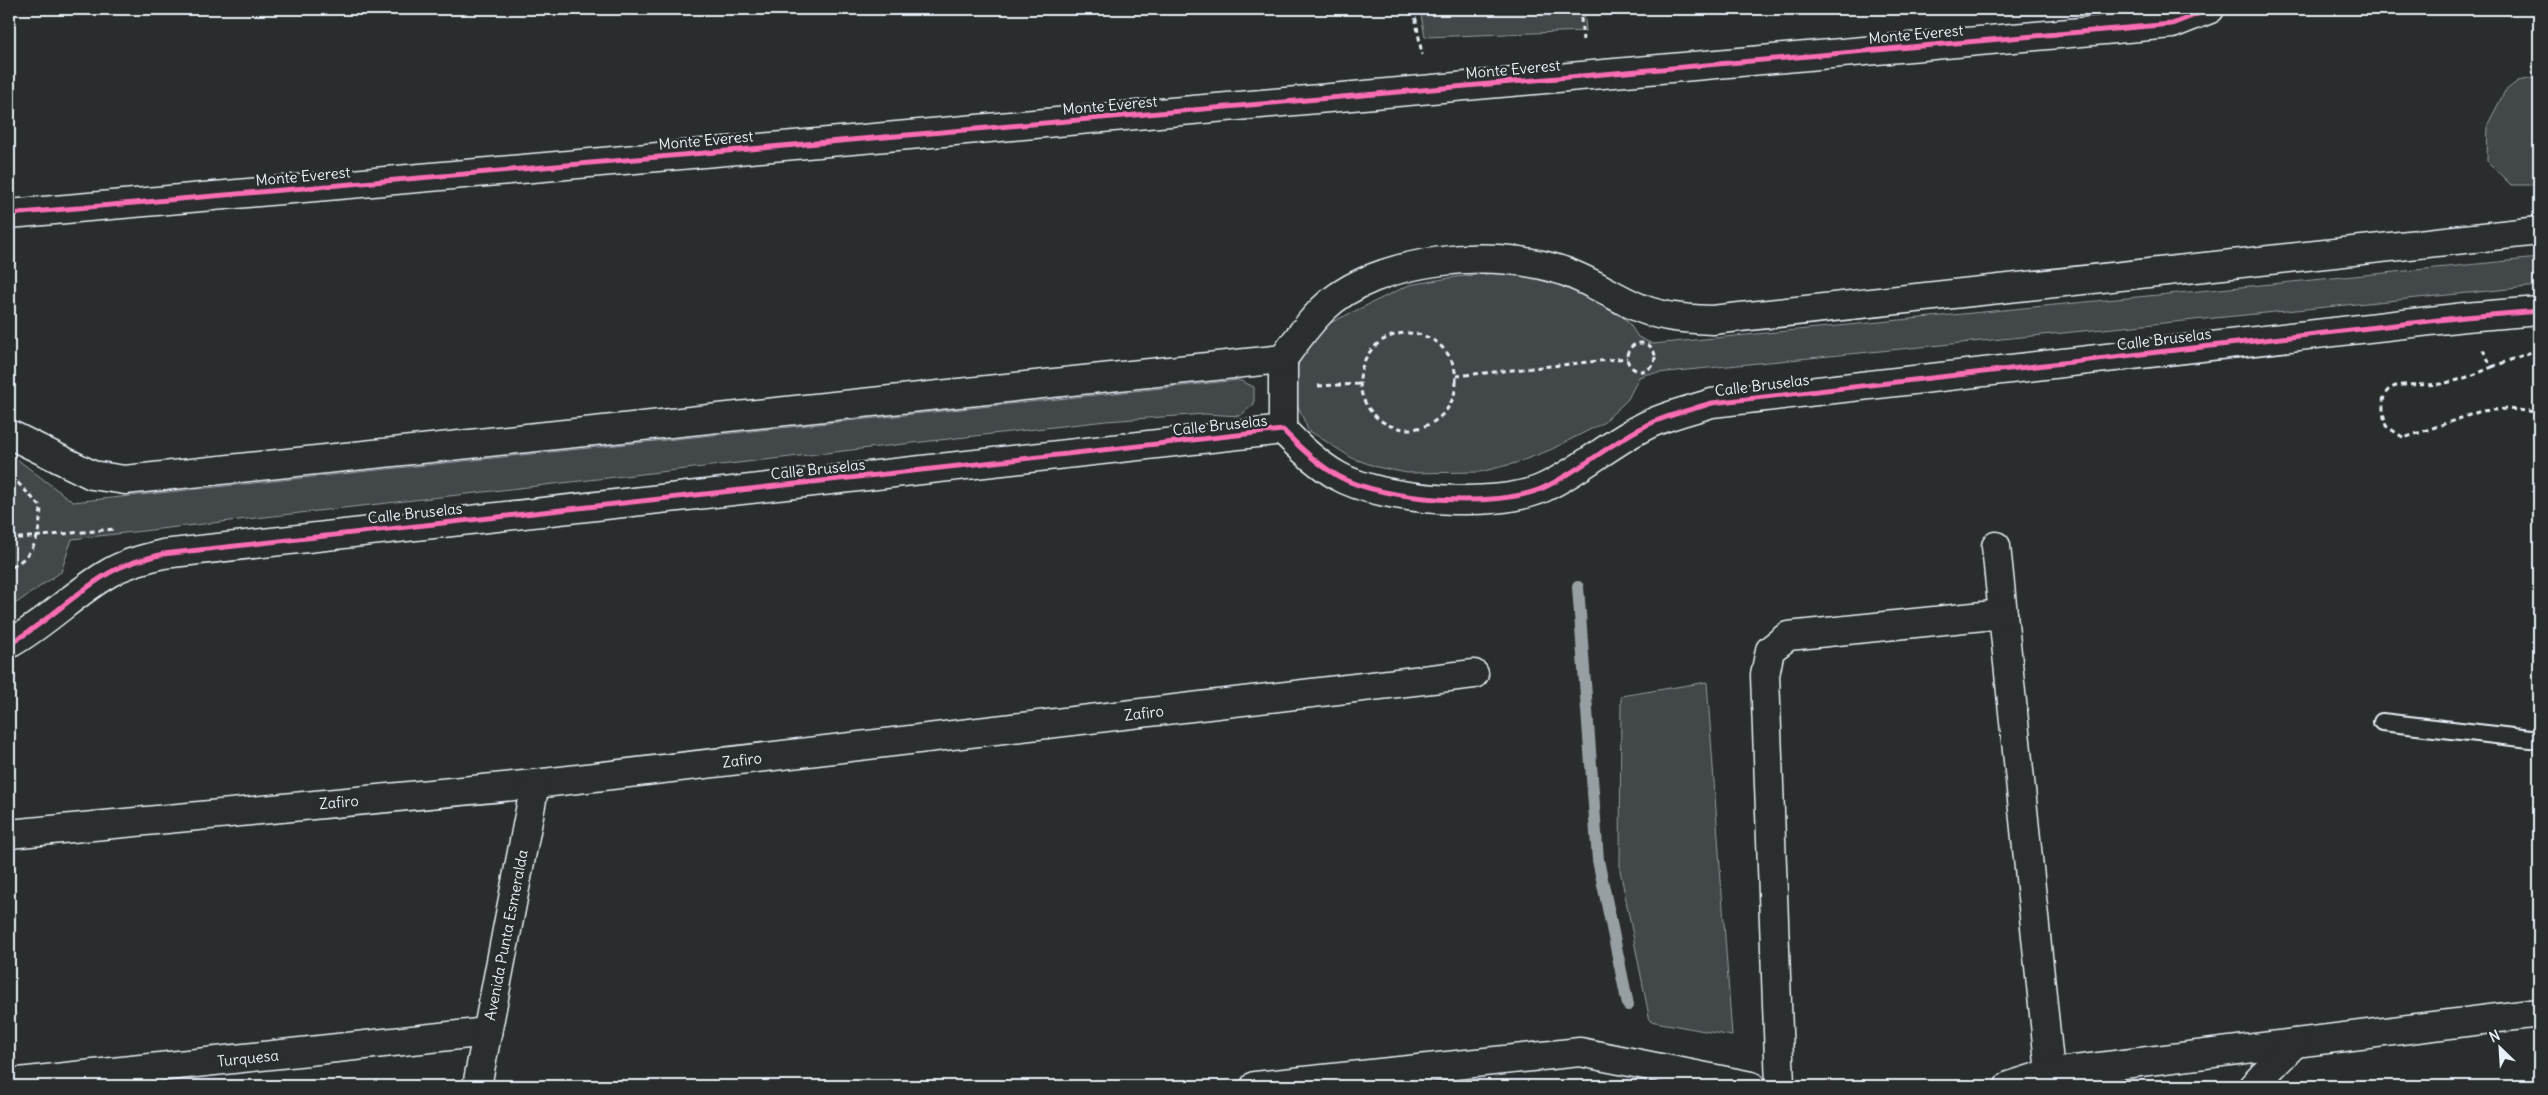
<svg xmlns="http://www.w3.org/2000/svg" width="2548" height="1095" font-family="Delius,sans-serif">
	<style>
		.green { fill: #424648; stroke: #959ca0 }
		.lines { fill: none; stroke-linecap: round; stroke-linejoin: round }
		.stream { stroke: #989fa3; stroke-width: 12 }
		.lane-casing { stroke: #e8f1f8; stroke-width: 20 }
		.street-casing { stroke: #e8f1f8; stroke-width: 31 }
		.path { stroke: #e8f1f8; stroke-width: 3; stroke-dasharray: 5 4; stroke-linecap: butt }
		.lane { stroke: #2a2d2e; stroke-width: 16 }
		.street { stroke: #2a2d2e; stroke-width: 28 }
		.cycleway-casing { stroke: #2a2d2e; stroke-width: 8 }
		.cycleway { stroke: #f96db3; stroke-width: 5 }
		.labels { text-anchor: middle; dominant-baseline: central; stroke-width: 5; stroke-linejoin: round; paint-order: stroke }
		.street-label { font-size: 15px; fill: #e8f1f8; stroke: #2a2d2e }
	</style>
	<rect width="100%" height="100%" fill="#2a2d2e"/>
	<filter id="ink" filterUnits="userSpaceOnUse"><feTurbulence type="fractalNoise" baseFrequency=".02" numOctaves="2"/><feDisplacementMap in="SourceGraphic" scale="10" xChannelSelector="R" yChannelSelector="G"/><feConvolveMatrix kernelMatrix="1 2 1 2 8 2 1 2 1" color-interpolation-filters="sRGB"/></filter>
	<g filter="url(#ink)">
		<g class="green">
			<path d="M1420,9H1584L1586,31L1425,37Z"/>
			<path d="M2539,77V185H2511L2487,161L2488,124L2505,91L2518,81Z"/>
			<path d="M2539,258V286L1647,374L1639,377L1628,399L1603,423L1550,450L1516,463L1480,472L1407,473L1377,467L1352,458L1308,430L1293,394L1297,366L1308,347L1330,323L1409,285L1455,277L1495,273L1541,278L1577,289L1608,303L1629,323L1638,337L1653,344Z"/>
			<path d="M1239,380L1254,387V404L1240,416L1205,414L1106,421L72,539L61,572L9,608V453L73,502Z"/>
			<path d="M1707,682L1732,1036L1650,1021L1620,870L1621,696Z"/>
		</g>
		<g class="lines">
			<path class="stream" d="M1578,587L1598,860L1628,1005"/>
			<g class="lane-casing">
				<path id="lane" d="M2382,722L2539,740"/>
			</g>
			<g class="street-casing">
				<g id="street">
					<path d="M9,214L2172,24L2210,9"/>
					<path d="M1283,359V430"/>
					<path d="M9,434L92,475L125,480L1283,359C1295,342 1308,324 1323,309C1376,257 1496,247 1563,271C1587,279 1608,293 1631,304C1656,317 1684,319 1712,320L2539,231"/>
					<path d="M1996,546L2050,1073"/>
					<path d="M9,644C45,624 73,594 109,573C126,563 144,559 163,554L1283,430C1300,448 1317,464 1338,476C1382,501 1497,509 1543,488C1580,471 1610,443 1647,425C1667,415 1690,410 1712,403L2465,317L2539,311"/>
					<path d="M9,834L535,784L1474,674"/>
					<path d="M9,1083L487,1032"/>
					<path d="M477,1086L535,784"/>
					<path d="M1255,1086L1580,1052L1751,1086"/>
					<path d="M1780,1086L1765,675L1770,650L1788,636L2003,614"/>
					<path d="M2009,1086L2050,1073L2539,1013"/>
					<path d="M2253,1086L2295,1043"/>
				</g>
			</g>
			<g class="path">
				<path d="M1414,9L1422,55"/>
				<path d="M1580,9L1583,40"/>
				<circle cx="1408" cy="381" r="48"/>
				<circle cx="1641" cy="357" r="14"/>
				<path d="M2483,350L2492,367C2475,375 2458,381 2440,384C2407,388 2372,372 2386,426L2404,438L2481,411L2506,409L2539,412"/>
				<path d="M2492,367L2539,349"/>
				<path d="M1456,376L1627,358"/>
				<path d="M1318,386L1359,384"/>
				<path d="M9,480L18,483L41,507C39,537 37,553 9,569"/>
				<path d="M9,539L115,529"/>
			</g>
			<use href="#lane" class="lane"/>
			<use href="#street" class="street"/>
			<g class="cycleway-casing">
				<g id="cycleway">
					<path d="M9,214L2172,24L2210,9"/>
					<path d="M9,644C45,624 73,594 109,573C126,563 144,559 163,554L1283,430C1300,448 1317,464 1338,476C1382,501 1497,509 1543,488C1580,471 1610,443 1647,425C1667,415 1690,410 1712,403L2465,317L2539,311"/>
				</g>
			</g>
			<use href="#cycleway" class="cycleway"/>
		</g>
	</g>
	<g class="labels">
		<g class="street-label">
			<text transform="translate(1916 34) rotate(-5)">Monte Everest</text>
			<text transform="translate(1513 69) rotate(-5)">Monte Everest</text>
			<text transform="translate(1110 105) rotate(-5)">Monte Everest</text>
			<text transform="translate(706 140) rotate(-5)">Monte Everest</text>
			<text transform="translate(303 176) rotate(-5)">Monte Everest</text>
			<text transform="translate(2164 339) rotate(-7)">Calle Bruselas</text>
			<text transform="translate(1762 385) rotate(-7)">Calle Bruselas</text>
			<text transform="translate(1220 425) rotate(-6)">Calle Bruselas</text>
			<text transform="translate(818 469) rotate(-6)">Calle Bruselas</text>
			<text transform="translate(415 513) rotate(-6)">Calle Bruselas</text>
			<text transform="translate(1144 713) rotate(-7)">Zafiro</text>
			<text transform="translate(742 760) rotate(-7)">Zafiro</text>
			<text transform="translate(339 802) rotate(-5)">Zafiro</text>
			<text transform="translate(506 935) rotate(-79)">Avenida Punta Esmeralda</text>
			<text transform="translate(248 1058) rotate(-6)">Turquesa</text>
		</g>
	</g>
	<rect width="2548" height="1095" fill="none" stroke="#2a2d2e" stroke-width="30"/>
	<rect x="15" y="15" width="2518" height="1065" fill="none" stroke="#e8f1f8" stroke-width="2" filter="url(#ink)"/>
	<g transform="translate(2500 1048) rotate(335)" stroke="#2a2d2e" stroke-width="4" paint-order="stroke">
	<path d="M0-4L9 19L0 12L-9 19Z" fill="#e8f1f8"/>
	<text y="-8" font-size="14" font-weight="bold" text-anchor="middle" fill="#e8f1f8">N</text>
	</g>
</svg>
